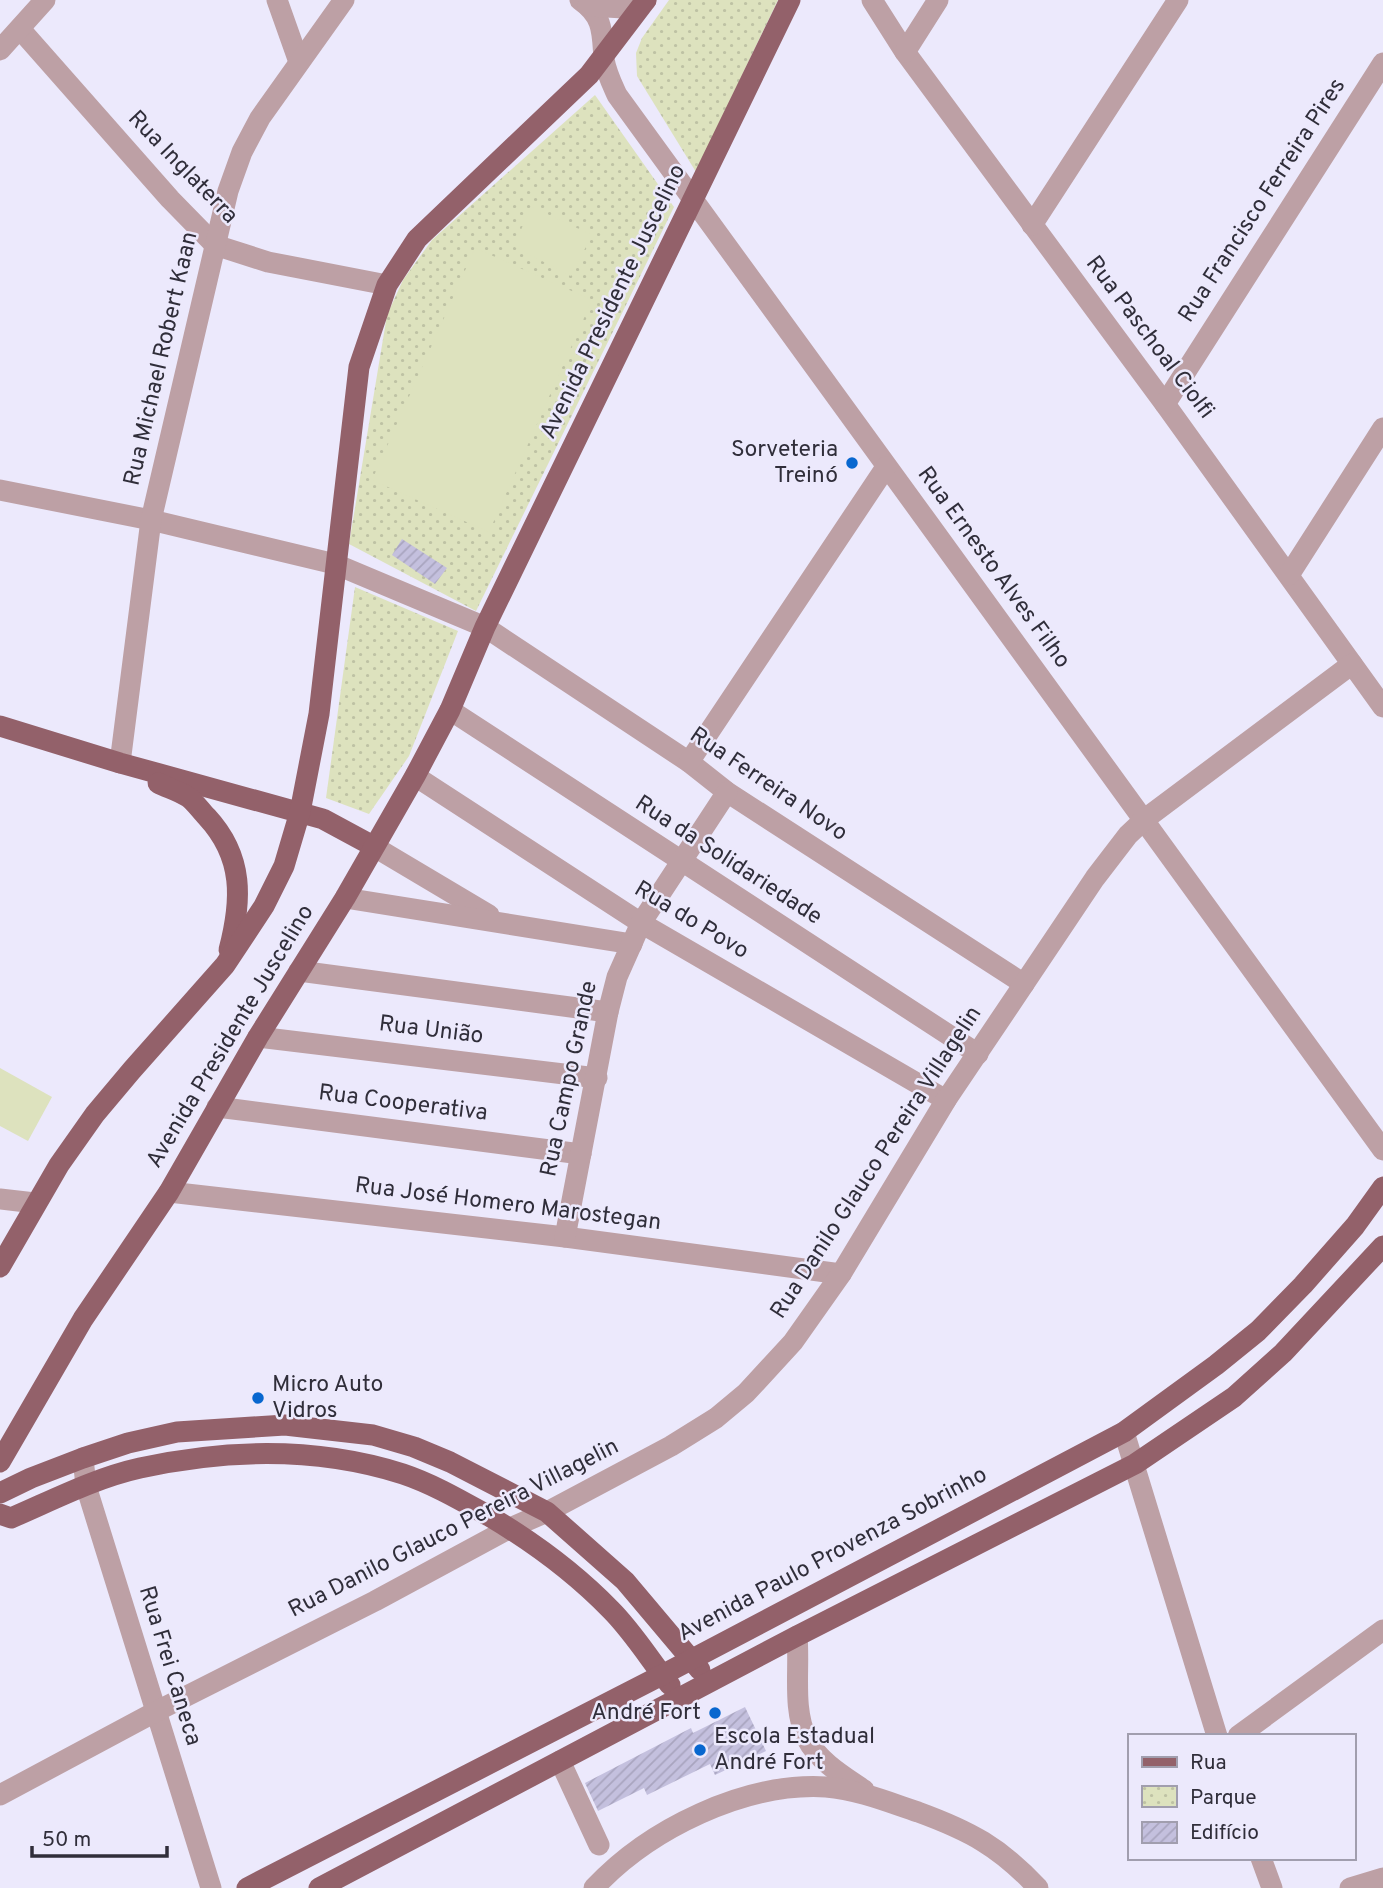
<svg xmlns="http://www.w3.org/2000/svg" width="1383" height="1888" font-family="Overpass,sans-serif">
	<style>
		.park { fill: url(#park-dots) }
		.garden { fill: #dde2be }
		.building { fill: url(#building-hatch) }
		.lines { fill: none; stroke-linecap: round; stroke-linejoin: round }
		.minor { stroke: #bda0a5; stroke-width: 21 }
		.major { stroke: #93616a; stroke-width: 21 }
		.poi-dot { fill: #0867cf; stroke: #ece9fc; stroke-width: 2.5 }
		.labels { text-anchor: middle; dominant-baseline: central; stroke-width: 5; stroke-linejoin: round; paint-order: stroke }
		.street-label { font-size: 23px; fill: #302e3a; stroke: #ece9fc }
		.poi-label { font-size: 23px; fill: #302e3a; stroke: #ece9fc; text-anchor: end }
	</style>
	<defs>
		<pattern id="park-dots" width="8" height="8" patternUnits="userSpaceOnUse" patternTransform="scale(1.75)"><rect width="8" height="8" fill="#dde2be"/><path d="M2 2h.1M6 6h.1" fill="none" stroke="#bec2a4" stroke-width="1.8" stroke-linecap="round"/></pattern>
		<pattern id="building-hatch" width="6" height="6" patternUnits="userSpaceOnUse" patternTransform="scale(1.75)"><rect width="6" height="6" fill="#c4c0de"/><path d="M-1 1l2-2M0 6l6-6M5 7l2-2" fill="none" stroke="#a9a5bf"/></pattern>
	</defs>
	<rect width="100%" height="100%" fill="#ece9fc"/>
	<g class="park">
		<path d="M669,0H778L696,172L637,76L636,53L642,38Z"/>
		<path d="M595,95L674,207L476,611L349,544L387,315L403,280L432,240Z"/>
		<path d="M355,587L458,631L409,756L369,814L326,798Z"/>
	</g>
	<g class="garden">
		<path d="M532,207L592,235L571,276L513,246Z"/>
		<path d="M475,248L592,300L489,532L372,480Z"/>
		<path d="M0,1068L52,1097L28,1141L0,1126Z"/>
	</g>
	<g class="building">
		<path d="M402,539L447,568L435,584L392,555Z"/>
		<path d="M745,1707L766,1751L715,1775L710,1764L647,1795L644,1788L598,1811L585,1783L691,1728L693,1733Z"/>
	</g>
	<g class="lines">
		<g class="minor">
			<path d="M277,0L299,62"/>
			<path d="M580,0C604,17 602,32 604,59C606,72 612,84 617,95C872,447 1129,797 1383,1150"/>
			<path d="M872,0L905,52L1165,404L1383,707"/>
			<path d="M588,6L624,8L646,0"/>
			<path d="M20,29L170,199L215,245L268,262L387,285"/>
			<path d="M0,50L45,0"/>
			<path d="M905,52L938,0"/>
			<path d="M1032,225L1178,0"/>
			<path d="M1165,404L1383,63"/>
			<path d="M0,490L151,520L335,564L485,627L689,762L727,792L1024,984"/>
			<path d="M1289,575L1383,428"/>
			<path d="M450,710L978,1054"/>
			<path d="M689,762L886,467"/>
			<path d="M120,763L151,520L228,191L242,152L260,118L344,0"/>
			<path d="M415,776L641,923L946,1100"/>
			<path d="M373,846L489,915"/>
			<path d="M345,898L632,944"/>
			<path d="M299,971L608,1012"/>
			<path d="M258,1037L597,1078"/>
			<path d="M217,1107L581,1154"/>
			<path d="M169,1192L565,1237L841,1274"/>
			<path d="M0,1199L35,1203"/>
			<path d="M565,1237L608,1012L617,977L641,923L727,792"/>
			<path d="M1124,1432L1217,1736"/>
			<path d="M83,1458L86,1486L211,1888"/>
			<path d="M797,1636C800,1669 792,1709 807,1739C818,1761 845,1777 864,1790"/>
			<path d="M1238,1736L1383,1630"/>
			<path d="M560,1761L599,1845"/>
			<path d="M0,1795L155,1712L375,1601L510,1528L547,1512L671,1446L716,1418L746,1393L793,1342L841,1274L946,1100L1024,984L1095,878L1128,835L1145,819L1352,664"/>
			<path d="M1261,1858L1272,1888"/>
			<path d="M594,1888C649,1829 745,1782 826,1787C859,1790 888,1802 918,1812C970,1831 1000,1847 1038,1888"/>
			<path d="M1350,1888L1383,1878"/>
		</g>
		<g class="major">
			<path d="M0,726L120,763L323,819L373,846"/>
			<path d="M158,783C168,788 179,791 188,797C195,802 201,811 207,817C244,857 242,900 229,950"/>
			<path d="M0,1267L59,1165L95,1114L132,1070L225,965L264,906L284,866L300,812L319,714L359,367L387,285L417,239L589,75L646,0"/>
			<path d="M0,1462L83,1319L169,1192L258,1037L345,898L415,776L450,710L485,627L790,0"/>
			<path d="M0,1493L31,1478L83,1458L128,1443L177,1432L285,1425L373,1435L414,1447L450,1462L547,1512L625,1581L700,1670"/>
			<path d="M0,1514L11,1518C53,1500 95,1478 140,1468C227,1449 318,1447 403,1474C433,1484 462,1501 489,1516C533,1542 575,1573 611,1610C633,1632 650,1660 670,1685"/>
			<path d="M247,1888L662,1675L1124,1432L1216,1365L1258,1331L1303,1285L1355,1226L1383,1187"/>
			<path d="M319,1888L797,1636L1135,1464L1234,1397L1283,1353L1383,1246"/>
		</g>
	</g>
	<g class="poi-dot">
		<circle cx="852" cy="463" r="7"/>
		<circle cx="258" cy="1398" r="7"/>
		<circle cx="715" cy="1713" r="7"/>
		<circle cx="700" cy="1750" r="7"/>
	</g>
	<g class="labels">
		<g class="street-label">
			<text transform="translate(182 168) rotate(46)">Rua Inglaterra</text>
			<text transform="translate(1263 201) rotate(-57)">Rua Francisco Ferreira Pires</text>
			<text transform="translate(614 302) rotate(-64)">Avenida Presidente Juscelino</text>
			<text transform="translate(1149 338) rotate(53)">Rua Paschoal Ciolfi</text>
			<text transform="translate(162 359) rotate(-77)">Rua Michael Robert Kaan</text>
			<text transform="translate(993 568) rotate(54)">Rua Ernesto Alves Filho</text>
			<text transform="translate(768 785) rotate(34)">Rua Ferreira Novo</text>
			<text transform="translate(728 861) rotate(33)">Rua da Solidariedade</text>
			<text transform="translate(691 921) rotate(31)">Rua do Povo</text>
			<text transform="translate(431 1031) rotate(7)">Rua União</text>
			<text transform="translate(231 1037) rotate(-59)">Avenida Presidente Juscelino</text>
			<text transform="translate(570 1079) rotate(-78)">Rua Campo Grande</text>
			<text transform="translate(403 1104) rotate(7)">Rua Cooperativa</text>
			<text transform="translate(877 1163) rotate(-57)">Rua Danilo Glauco Pereira Villagelin</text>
			<text transform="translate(508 1205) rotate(7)">Rua José Homero Marostegan</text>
			<text transform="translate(454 1529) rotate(-27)">Rua Danilo Glauco Pereira Villagelin</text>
			<text transform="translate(833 1555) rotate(-28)">Avenida Paulo Provenza Sobrinho</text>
			<text transform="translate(169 1666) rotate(73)">Rua Frei Caneca</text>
		</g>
		<g class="poi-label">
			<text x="838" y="450">Sorveteria<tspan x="838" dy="26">Treinó</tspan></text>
			<text x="272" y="1385" text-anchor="start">Micro Auto<tspan x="272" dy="26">Vidros</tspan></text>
			<text x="701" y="1713">André Fort</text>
			<text x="714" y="1737" text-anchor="start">Escola Estadual<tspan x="714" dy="26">André Fort</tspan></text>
		</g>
	</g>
	<rect x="1128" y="1734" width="228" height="126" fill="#ece9fc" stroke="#a19eae" stroke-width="2"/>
	<rect x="1142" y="1757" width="35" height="10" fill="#93616a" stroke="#a19eae" stroke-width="2"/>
	<text x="1190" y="1769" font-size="21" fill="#302e3a">Rua</text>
	<rect x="1142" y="1786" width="35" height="21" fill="url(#park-dots)" stroke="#a19eae" stroke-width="2"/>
	<text x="1190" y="1804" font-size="21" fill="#302e3a">Parque</text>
	<rect x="1142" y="1822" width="35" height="21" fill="url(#building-hatch)" stroke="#a19eae" stroke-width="2"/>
	<text x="1190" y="1839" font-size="21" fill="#302e3a">Edifício</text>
	<path d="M32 1846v10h135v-10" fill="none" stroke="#302e3a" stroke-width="3.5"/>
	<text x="42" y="1846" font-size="21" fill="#302e3a" stroke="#ece9fc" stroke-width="5" paint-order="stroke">50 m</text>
</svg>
